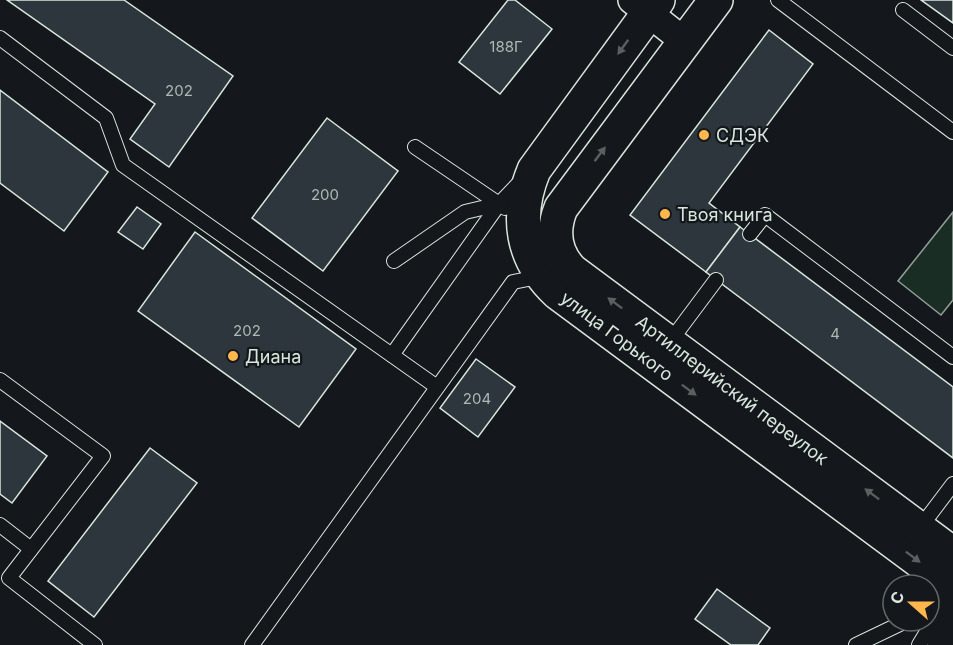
<svg xmlns="http://www.w3.org/2000/svg" width="953" height="645" font-family="Inter,sans-serif">
	<style>
		.green { fill: #1a2d24; stroke: #939e99; stroke-width: 1.5 }
		.building { fill: #2c363c; stroke: #d8e6dc; stroke-width: 1.5 }
		.lines { fill: none; stroke-linecap: round; stroke-linejoin: round }
		.service-casing { stroke: #d8e6dc; stroke-width: 16 }
		.minor-casing { stroke: #d8e6dc; stroke-width: 30 }
		.primary-casing { stroke: #d8e6dc; stroke-width: 36 }
		.service { stroke: #14181c; stroke-width: 14 }
		.minor { stroke: #14181c; stroke-width: 27 }
		.primary { stroke: #14181c; stroke-width: 33 }
		.oneway { fill: #59605f }
		.poi-dot { fill: #ffb74d; stroke: #14181c; stroke-width: 2 }
		.labels { text-anchor: middle; dominant-baseline: central; stroke-width: 4.5; stroke-linejoin: round; paint-order: stroke }
		.number-label { font-size: 15px; fill: #adbab4 }
		.poi-label { font-size: 18px; fill: #d8e6dc; stroke: #14181c; text-anchor: start }
		.street-label { font-size: 18px; fill: #d8e6dc; stroke: #14181c }
	</style>
	<rect width="100%" height="100%" fill="#14181c"/>
	<path class="green" d="M953,212V300L941,315L898,281Z"/>
	<g class="building">
		<path d="M7,0H124L233,76L169,167L130,139L155,104Z"/>
		<path d="M508,0H515L552,29L500,94L459,62Z"/>
		<path d="M921,0H953V23Z"/>
		<path d="M769,30L813,64L709,203L740,227L706,272L630,215Z"/>
		<path d="M0,90L108,172L64,231L0,183Z"/>
		<path d="M327,118L398,171L323,271L252,218Z"/>
		<path d="M137,207L161,224L143,249L118,232Z"/>
		<path d="M740,227L953,387V458L706,272Z"/>
		<path d="M195,232L356,349L299,427L138,311Z"/>
		<path d="M476,359L515,387L478,437L440,408Z"/>
		<path d="M0,421L47,456L12,503L0,494Z"/>
		<path d="M150,448L197,483L94,617L48,581Z"/>
		<path d="M717,589L770,628L758,645H731L695,619Z"/>
	</g>
	<g class="lines">
		<g class="service-casing">
			<g id="service">
				<path d="M778,0L953,132"/>
				<path d="M903,10L953,48"/>
				<path d="M0,38L106,118L123,165L437,387"/>
				<path d="M415,147L505,208"/>
				<path d="M750,234L765,215L953,357"/>
				<path d="M394,261L465,212L499,204"/>
				<path d="M669,343L716,280"/>
				<path d="M392,355L499,204L523,179"/>
				<path d="M0,380L103,456L9,578L95,645"/>
				<path d="M0,525L31,549"/>
				<path d="M919,529L953,484"/>
				<path d="M252,645L513,282L543,276"/>
				<path d="M856,645L906,621"/>
				<path d="M919,645L936,617"/>
			</g>
		</g>
		<g class="minor-casing">
			<path id="minor" d="M632,0L684,41"/>
		</g>
		<g class="primary-casing">
			<g id="primary">
				<path d="M658,0L534,170C515,216 521,259 558,293L953,586"/>
				<path d="M716,0L561,208C552,230 554,253 572,271L953,554"/>
				<path d="M943,579L945,602L944,645"/>
			</g>
		</g>
		<use href="#service" class="service"/>
		<use href="#minor" class="minor"/>
		<use href="#primary" class="primary"/>
	</g>
	<defs><path id="oneway-solid" d="M-6-.8H1V-3.2L6.5 0L1 3.2V.8H-6Z" transform="scale(1.5)"/></defs>
	<g class="oneway">
		<use href="#oneway-solid" transform="translate(623 47) rotate(126)"/>
		<use href="#oneway-solid" transform="translate(600 154) rotate(-53)"/>
		<use href="#oneway-solid" transform="translate(615 303) rotate(-143)"/>
		<use href="#oneway-solid" transform="translate(689 390) rotate(37)"/>
		<use href="#oneway-solid" transform="translate(872 494) rotate(-143)"/>
		<use href="#oneway-solid" transform="translate(913 557) rotate(37)"/>
	</g>
	<g class="poi-dot">
		<circle cx="704" cy="135" r="6"/>
		<circle cx="665" cy="214" r="6"/>
		<circle cx="233" cy="356" r="6"/>
	</g>
	<g class="labels">
		<g class="number-label">
			<text x="506" y="46">188Г</text>
			<text x="179" y="90">202</text>
			<text x="325" y="194">200</text>
			<text x="247" y="330">202</text>
			<text x="835" y="333">4</text>
			<text x="477" y="398">204</text>
		</g>
		<g class="poi-label">
			<text x="716" y="135">СДЭК</text>
			<text x="677" y="214">Твоя книга</text>
			<text x="245" y="356">Диана</text>
		</g>
		<g class="street-label">
			<text transform="translate(617 336) rotate(37)">улица Горького</text>
			<text transform="translate(732 390) rotate(37)">Артиллерийский переулок</text>
		</g>
	</g>
	<g transform="translate(911 603) rotate(291)"><circle r="28" fill="#14181c" stroke="#626a69" stroke-width="1.5"/>
	<path d="M0-4.5L10 22L0 15L-10 22Z" fill="#ffb74d"/>
	<text y="-9" font-size="16" font-weight="bold" text-anchor="middle" fill="#d8e6dc">С</text>
	</g>
</svg>
